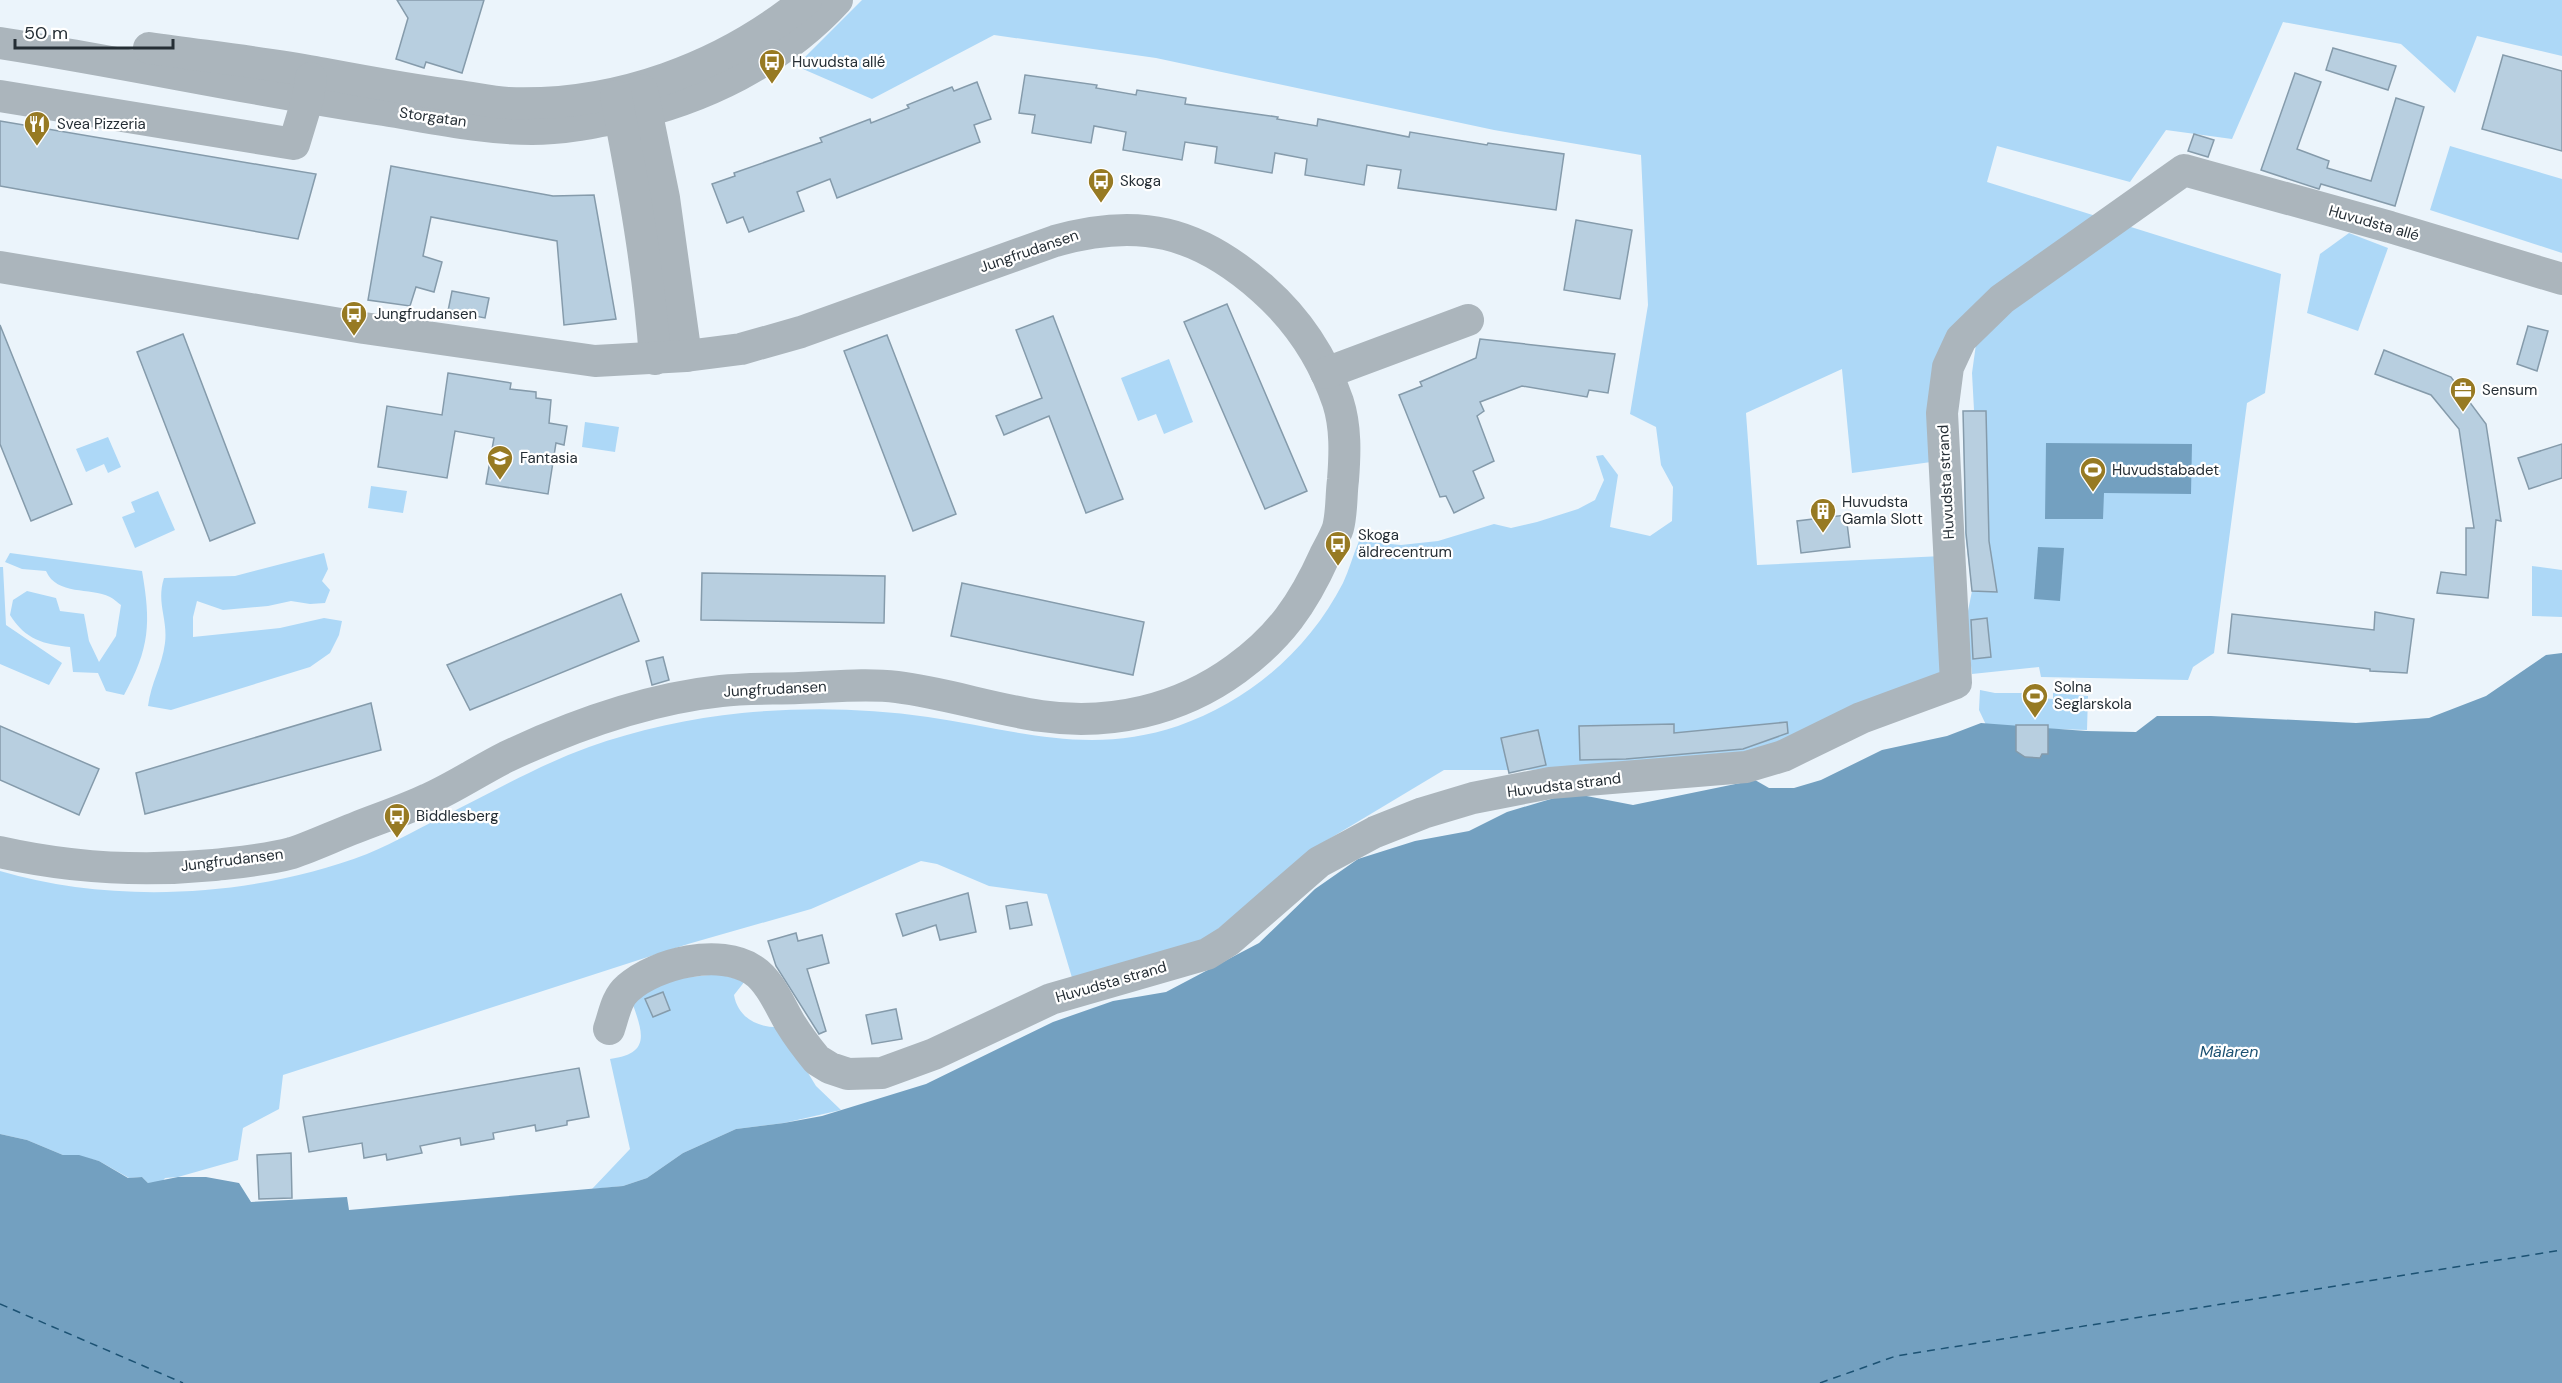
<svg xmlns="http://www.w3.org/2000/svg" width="2562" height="1383" font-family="'DM Sans',sans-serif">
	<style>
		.green { fill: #add8f7 }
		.water { fill: #73a0c0 }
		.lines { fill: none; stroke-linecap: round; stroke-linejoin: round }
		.ferry { stroke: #1c5273; stroke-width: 1.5; stroke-dasharray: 8 6; stroke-linecap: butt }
		.building { fill: #b8cfe0; stroke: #859bab; stroke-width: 1.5 }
		.minor { stroke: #abb5bc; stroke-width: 32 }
		.labels { text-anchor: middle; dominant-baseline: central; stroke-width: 4.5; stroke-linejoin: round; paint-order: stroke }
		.poi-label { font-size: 15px; fill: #252e35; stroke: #fff; text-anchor: start }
		.street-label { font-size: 15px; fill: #252e35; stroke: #fff }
		.water-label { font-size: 16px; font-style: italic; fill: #1c5273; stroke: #fff }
	</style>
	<rect width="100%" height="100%" fill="#ebf4fb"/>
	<g class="green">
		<path d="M862,0H2562V56L2477,36L2455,93L2401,44L2283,22L2232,139L2166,130L2130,182L1997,146L1987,182L2281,274L2265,393L2247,403L2214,653L2193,667L2188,680L2041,677L2039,667L1972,674L1966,621L1972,591L1965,533L1963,411L1974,410L1972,373L1976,344L1951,342L1931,462L1852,473L1842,369L1746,413L1757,565L1942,556L1947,680L1748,756L1530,770H1444L1314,848L1205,940L1073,981L1047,894L989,886L937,864L921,861L811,909L688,944L283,1075L279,1109L243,1128L238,1160L178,1177L165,1178L162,1182L148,1183L142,1177L129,1178L99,1161L79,1156L63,1155L27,1140L0,1134V871C115,905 255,897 367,854C396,842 425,825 454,811C498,789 542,764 589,747C637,730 691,718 742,713C804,707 866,708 928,717C1016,730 1089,756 1178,726C1249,701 1308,651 1343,583C1349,570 1353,555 1359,541L1401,545L1438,541L1494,524L1511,528L1537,522L1578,509L1595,500L1604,480L1596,456L1603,455L1618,475L1610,527L1650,536L1672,521L1673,487L1661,465L1656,427L1630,414L1648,305L1641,155L1494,130L1156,58L994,35L872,99L796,66Z"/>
		<path d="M2450,146L2562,179V253L2430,210Z"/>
		<path d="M2349,233L2388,248L2358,331L2307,313L2320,254Z"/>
		<path d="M1169,359L1193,422L1164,434L1156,414L1138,421L1121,378Z"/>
		<path d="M585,422L619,427L615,452L582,447Z"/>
		<path d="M108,437L121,467L108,473L104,464L86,472L76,449Z"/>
		<path d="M371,486L407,491L403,513L368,508Z"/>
		<path d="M158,491L175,530L135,548L122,517L135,512L131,502Z"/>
		<path d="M10,553L142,571C151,623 150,648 124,695L106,691L98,673L73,672L70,647C43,644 26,640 10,615L13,600L27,591L56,598L60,611L84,614L89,641L99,662L116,636L121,605C118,603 114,599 110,597C90,587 57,596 46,571L22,569L5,562Z"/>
		<path d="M324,553L328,569L322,581L330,590L325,603L310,604L291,601L268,606L223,610L197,601L193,617V637L280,628L324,618L342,621L339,635L330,653L310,667L171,710L148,706C151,682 162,667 165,643C168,619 156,603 164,578L235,576Z"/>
		<path d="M2532,566L2562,570V617L2532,616Z"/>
		<path d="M0,567H3L6,625L62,663L49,685L0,664Z"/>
		<path d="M1980,690L1995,693H2026V697L2053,699V693L2088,696L2087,730L1987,727L1979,710Z"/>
		<path d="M718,974L745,981L734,995C738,1018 758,1028 780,1027L816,1086L841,1110L784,1123L736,1129L683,1153L647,1178L623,1186L592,1189L630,1149L610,1059C651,1054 643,1033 632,1002L664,980Z"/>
	</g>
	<g class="water">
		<path d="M2046,443L2192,444L2191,494L2104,493L2103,519H2045Z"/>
		<path d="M2038,547L2064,548L2060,601L2034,599Z"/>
		<path d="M2562,653V1383H0V1134L27,1140L63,1155H79L99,1161L128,1178L142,1177L148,1183L178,1177H206L239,1183L251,1202L347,1197L349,1210L623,1186L647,1178L683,1153L736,1129L784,1123L822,1116L926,1084L1053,1022L1113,1001L1166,992L1259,943L1315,889L1358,859L1415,841L1469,831L1507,812L1571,793L1633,805L1755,780L1769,788H1794L1821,780L1882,750L1947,736L1981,723L2086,731L2136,732L2157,716H2211L2356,723L2429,718L2486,696L2546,655Z"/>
	</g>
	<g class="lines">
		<g class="ferry">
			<path d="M0,1304L183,1383"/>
			<path d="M1820,1383L1896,1356L2562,1250"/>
		</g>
	</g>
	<g class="building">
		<path d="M397,0H484L462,73L426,62L424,68L396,59L408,18Z"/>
		<path d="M2333,48L2396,66L2388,90L2326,70Z"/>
		<path d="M2503,55L2562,71V151L2482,129Z"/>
		<path d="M2295,73L2321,82L2297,149L2329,161L2327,168L2371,181L2396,98L2424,107L2395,206L2321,184L2319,189L2261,170Z"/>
		<path d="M1025,75L1097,85L1096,88L1136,95L1137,90L1186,98L1185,104L1278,117L1277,119L1317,126L1318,119L1409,137L1410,132L1487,145L1488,143L1564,154L1556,210L1398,188L1401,170L1367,165L1364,185L1305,175L1307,159L1275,153L1272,173L1215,163L1217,147L1185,142L1182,160L1123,150L1126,132L1094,126L1091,143L1032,133L1035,115L1019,113Z"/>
		<path d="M977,82L991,119L974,125L980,142L837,198L830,179L797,192L804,211L749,232L743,217L727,223L712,184L735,176L734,173L822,142L820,138L870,119L871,123L909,108L907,105L952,87L954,91Z"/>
		<path d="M0,121L261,165L316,174L298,239L0,186Z"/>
		<path d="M2194,134L2214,140L2208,157L2188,151Z"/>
		<path d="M391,166L553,196L594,195L616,319L564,325L557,241L431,217L423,256L442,262L434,292L416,287L410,306L368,300Z"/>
		<path d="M1576,220L1632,230L1620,299L1564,290Z"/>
		<path d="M452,291L489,298L485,318L448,311Z"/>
		<path d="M1227,304L1307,491L1265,509L1184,322Z"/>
		<path d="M1053,316L1123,499L1086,513L1049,416L1004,435L996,416L1042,398L1016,330Z"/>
		<path d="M0,325L72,504L31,521L0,444Z"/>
		<path d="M2528,326L2548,331L2537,371L2517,364Z"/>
		<path d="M183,334L255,523L210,541L137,352Z"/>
		<path d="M887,335L956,514L913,531L844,351Z"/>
		<path d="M1480,339L1615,354L1608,393L1589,390L1587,397L1522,386L1480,402L1484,411L1477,416L1494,461L1473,471L1484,498L1454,513L1446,496L1440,497L1399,395L1422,386L1420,382L1476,358Z"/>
		<path d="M2384,350L2451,377L2486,424L2501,521L2496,520L2488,598L2437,593L2441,572L2466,575V528H2474L2459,429L2431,395L2375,374Z"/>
		<path d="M448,373L511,383L510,389L536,392V398L551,400L549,423L567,426L564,445L556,443L548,494L486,484L494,438L455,431L447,478L378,467L387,406L442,415Z"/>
		<path d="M1963,411H1986L1989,541L1997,592L1972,591L1966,533Z"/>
		<path d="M2562,444V478L2529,489L2518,458Z"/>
		<path d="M1846,515L1850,547L1801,553L1797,521Z"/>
		<path d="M702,573L885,576L884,623L701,620Z"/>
		<path d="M962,583L1144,622L1133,675L951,636Z"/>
		<path d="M621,594L639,641L470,710L447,665Z"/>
		<path d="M2375,612L2414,619L2407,673L2370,671V669L2228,653L2232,614L2374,630Z"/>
		<path d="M1987,618L1991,657L1973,659L1971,620Z"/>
		<path d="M663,657L669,680L652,685L646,661Z"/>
		<path d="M371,703L381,750L145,814L136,773Z"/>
		<path d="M1787,722L1788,733L1743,749L1626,759L1580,760L1579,726L1674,724V733Z"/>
		<path d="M2016,725H2048V754H2042L2040,758L2025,757L2016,751Z"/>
		<path d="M0,726L99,769L79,815L0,780Z"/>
		<path d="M1538,730L1546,765L1509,773L1501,738Z"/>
		<path d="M968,893L976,932L940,940L936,925L903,936L896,914Z"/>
		<path d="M1027,902L1032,925L1010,929L1006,906Z"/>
		<path d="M796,933L798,941L822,935L829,963L807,969L826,1031L819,1034L776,966L768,941Z"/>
		<path d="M663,992L670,1010L653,1017L645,999Z"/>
		<path d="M896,1009L902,1039L872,1044L866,1015Z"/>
		<path d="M579,1068L589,1117L567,1121V1125L536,1131L535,1125L493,1133L494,1139L461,1145L460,1138L420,1146L422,1153L387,1160L386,1154L364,1158L362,1143L309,1152L303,1117Z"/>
		<path d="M291,1153L292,1198L259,1199L257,1155Z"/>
	</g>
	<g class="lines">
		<g class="minor">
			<path d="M0,43C128,63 255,91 384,110C433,118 483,129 532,129C563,129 592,123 622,117C703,99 780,62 837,0"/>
			<path d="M149,48C204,56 260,62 315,72C363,81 410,90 458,96C474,98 491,102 508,103C616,107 723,68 806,0"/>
			<path d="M642,90L664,198L686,356"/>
			<path d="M0,96L294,144L308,98L311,78"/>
			<path d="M616,96C633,183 649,270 655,359"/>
			<path d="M0,267L364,328L595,361L686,356L741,349L801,332L1055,241C1139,217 1198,231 1263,289C1298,320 1323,358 1338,402C1346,427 1345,454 1343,480C1341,495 1342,513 1338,528C1335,537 1329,547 1325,555C1303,604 1280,637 1236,669C1180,710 1110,726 1041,716C992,709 946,693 897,687C865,683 831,687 799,688C773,689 746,688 721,691C646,699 574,725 506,757C480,770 455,787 428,799C405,810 380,818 355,828C334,836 313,846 292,853C267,860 240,862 214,865C141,872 71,868 0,852"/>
			<path d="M1326,373L1468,320"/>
			<path d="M609,1029C614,1015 616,998 628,988C656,963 720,948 753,970C770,981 780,1006 790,1023C798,1036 807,1048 817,1060L830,1068L848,1074L882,1073L934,1054L1051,999L1207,954L1228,941L1319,862L1375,832L1423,813L1473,798L1550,783L1746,767L1783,756L1861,718L1956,683L1942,413L1948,367L1961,339L2002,299L2184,170L2390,227L2562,279"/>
		</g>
	</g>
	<defs>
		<g id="bus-pin" transform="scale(1.35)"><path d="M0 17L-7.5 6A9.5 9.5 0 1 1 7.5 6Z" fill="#977a23" stroke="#fff"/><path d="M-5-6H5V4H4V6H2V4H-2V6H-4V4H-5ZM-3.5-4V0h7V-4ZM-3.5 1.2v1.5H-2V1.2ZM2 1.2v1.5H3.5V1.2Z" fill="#fff"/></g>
		<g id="restaurant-pin" transform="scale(1.35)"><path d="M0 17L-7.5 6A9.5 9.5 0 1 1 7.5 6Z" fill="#977a23" stroke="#fff"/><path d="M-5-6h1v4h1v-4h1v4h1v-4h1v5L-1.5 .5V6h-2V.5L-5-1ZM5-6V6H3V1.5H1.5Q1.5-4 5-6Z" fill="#fff"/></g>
		<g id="office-pin" transform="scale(1.35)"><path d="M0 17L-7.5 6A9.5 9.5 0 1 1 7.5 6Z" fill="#977a23" stroke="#fff"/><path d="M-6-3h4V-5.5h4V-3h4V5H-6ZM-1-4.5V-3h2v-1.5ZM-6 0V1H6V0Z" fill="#fff"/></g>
		<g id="school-pin" transform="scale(1.35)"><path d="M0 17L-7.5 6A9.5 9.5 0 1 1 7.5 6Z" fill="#977a23" stroke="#fff"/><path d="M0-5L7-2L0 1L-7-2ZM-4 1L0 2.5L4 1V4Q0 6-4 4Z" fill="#fff"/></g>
		<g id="stadium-pin" transform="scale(1.35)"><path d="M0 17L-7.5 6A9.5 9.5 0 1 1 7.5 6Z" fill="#977a23" stroke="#fff"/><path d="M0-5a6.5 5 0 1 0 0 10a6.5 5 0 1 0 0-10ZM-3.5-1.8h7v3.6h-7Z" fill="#fff"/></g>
		<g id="building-pin" transform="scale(1.35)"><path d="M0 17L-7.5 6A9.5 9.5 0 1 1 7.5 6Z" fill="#977a23" stroke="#fff"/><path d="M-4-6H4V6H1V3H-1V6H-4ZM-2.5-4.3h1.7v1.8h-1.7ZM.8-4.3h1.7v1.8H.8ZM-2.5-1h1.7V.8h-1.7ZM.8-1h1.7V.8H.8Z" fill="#fff"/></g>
	</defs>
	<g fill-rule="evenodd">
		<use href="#bus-pin" x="772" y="62"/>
		<use href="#restaurant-pin" x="37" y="124"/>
		<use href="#bus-pin" x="1101" y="181"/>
		<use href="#bus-pin" x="354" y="314"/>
		<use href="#office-pin" x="2463" y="390"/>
		<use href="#school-pin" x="500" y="458"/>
		<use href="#stadium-pin" x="2093" y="470"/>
		<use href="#building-pin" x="1823" y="511"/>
		<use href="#bus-pin" x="1338" y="544"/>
		<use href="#stadium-pin" x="2035" y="696"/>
		<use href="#bus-pin" x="397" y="816"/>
	</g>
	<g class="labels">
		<g class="poi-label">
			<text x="792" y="62">Huvudsta allé</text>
			<text x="57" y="124">Svea Pizzeria</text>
			<text x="1120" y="181">Skoga</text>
			<text x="374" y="314">Jungfrudansen</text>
			<text x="2482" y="390">Sensum</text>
			<text x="520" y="458">Fantasia</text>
			<text x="2112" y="470">Huvudstabadet</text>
			<text x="1842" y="502">Huvudsta<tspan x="1842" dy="17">Gamla Slott</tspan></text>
			<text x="1358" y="535">Skoga<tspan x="1358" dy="17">äldrecentrum</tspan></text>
			<text x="2054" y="687">Solna<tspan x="2054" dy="17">Seglarskola</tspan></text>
			<text x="416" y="816">Biddlesberg</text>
		</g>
		<g class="street-label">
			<text transform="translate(433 117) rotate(8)">Storgatan</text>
			<text transform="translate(2374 223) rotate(16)">Huvudsta allé</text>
			<text transform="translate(1029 251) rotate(-19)">Jungfrudansen</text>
			<text transform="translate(1946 482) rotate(-93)">Huvudsta strand</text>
			<text transform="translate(775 689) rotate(-3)">Jungfrudansen</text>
			<text transform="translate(1564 785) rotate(-7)">Huvudsta strand</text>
			<text transform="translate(232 860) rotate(-7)">Jungfrudansen</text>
			<text transform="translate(1111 982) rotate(-16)">Huvudsta strand</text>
		</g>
		<g class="water-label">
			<text x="2229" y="1051">Mälaren</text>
		</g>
	</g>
	<path d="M15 39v9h158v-9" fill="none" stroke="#252e35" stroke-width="3"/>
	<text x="24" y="39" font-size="18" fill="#252e35" stroke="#ffffff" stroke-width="4.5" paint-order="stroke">50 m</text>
</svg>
